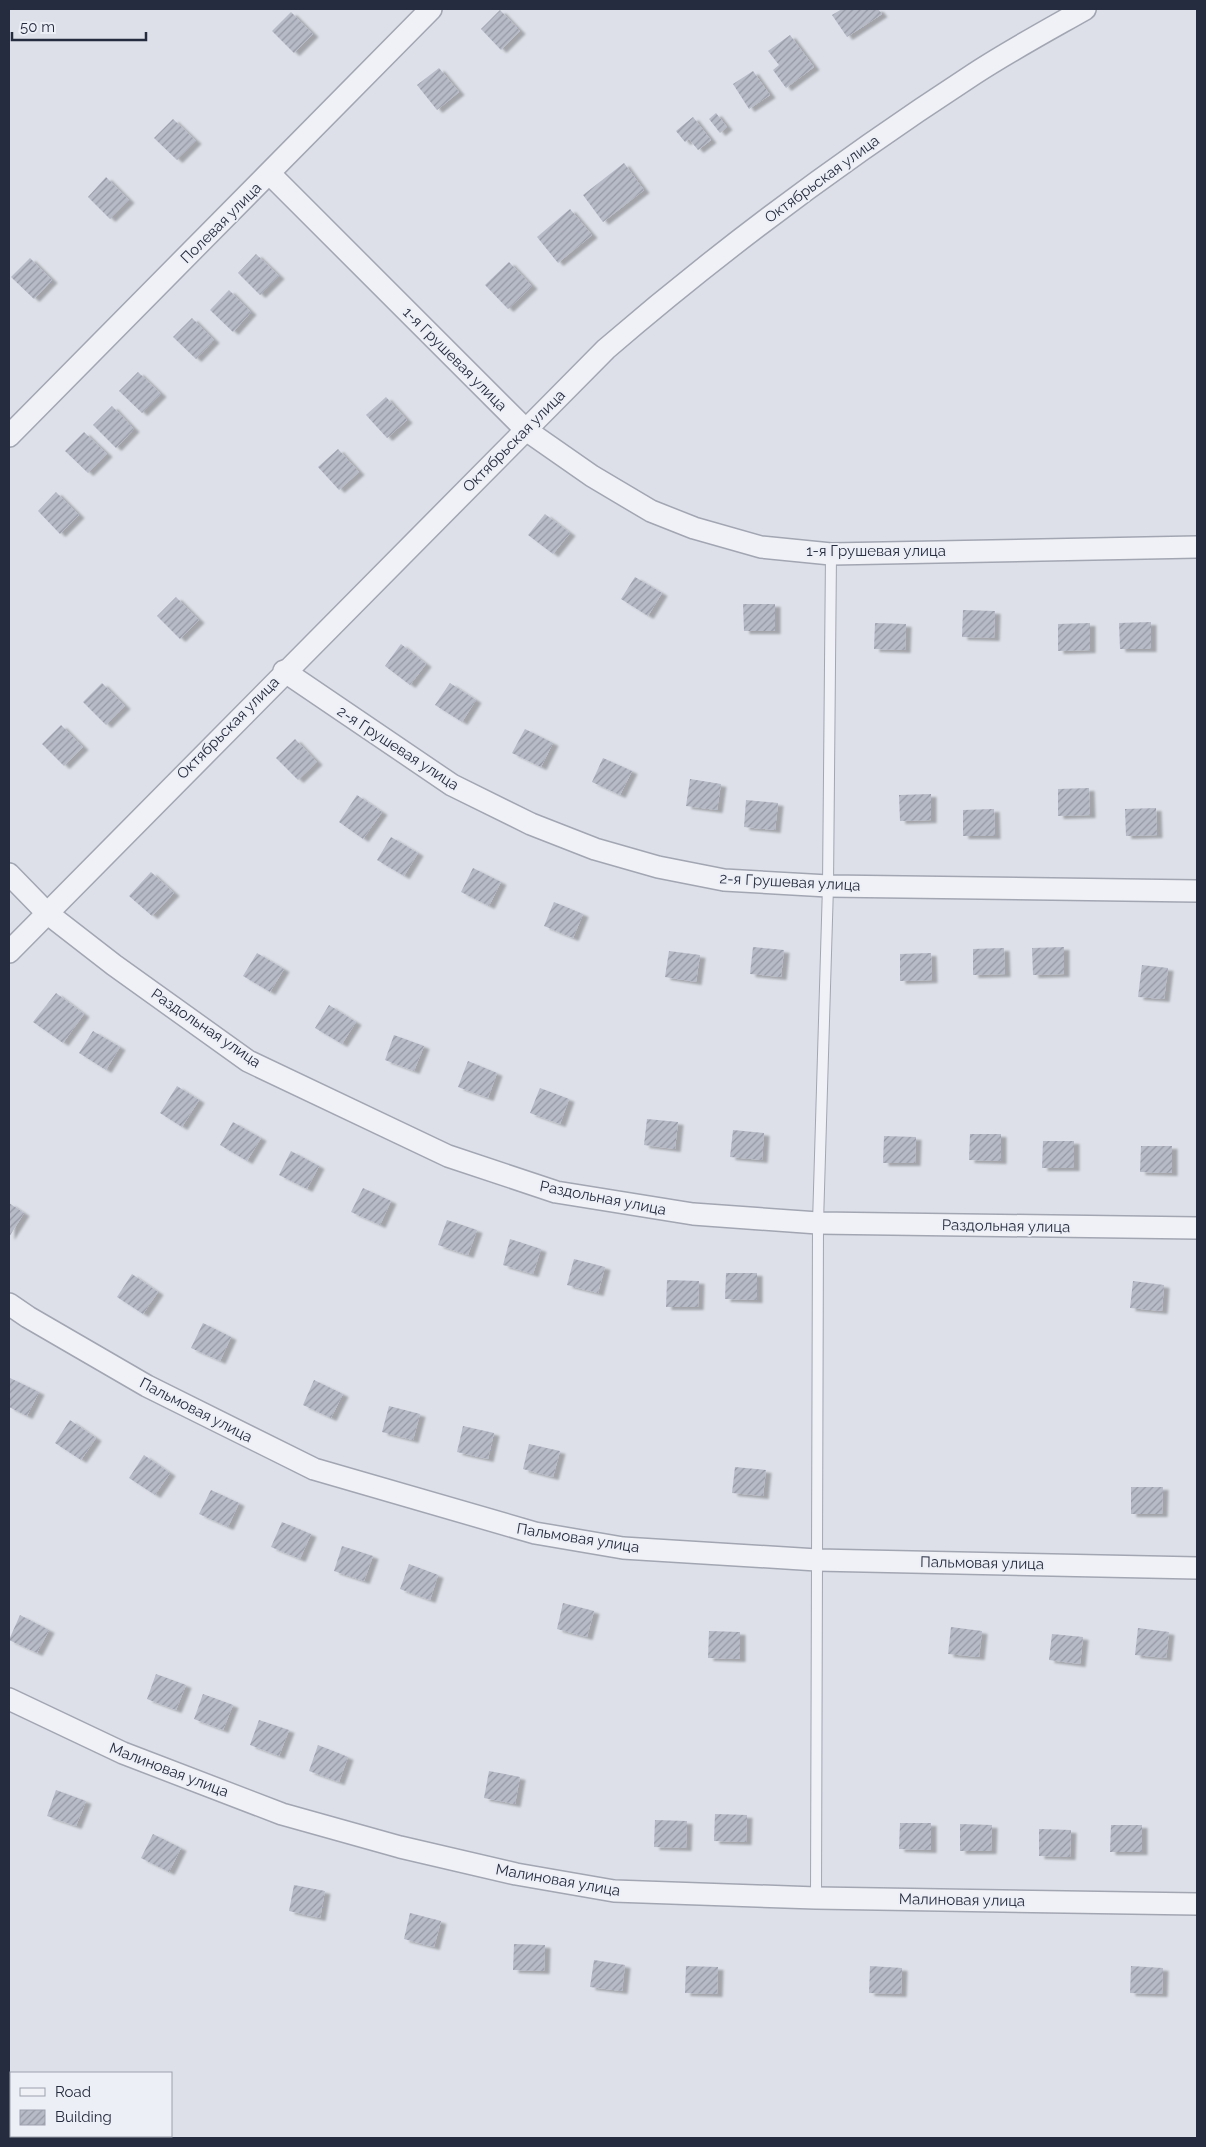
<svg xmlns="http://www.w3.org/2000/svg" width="1206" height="2147" font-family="Raleway,sans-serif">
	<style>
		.building { fill: url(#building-hatch); filter: url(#shadow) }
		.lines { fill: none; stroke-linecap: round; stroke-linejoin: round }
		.service-casing { stroke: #a2a6b2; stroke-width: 12 }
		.minor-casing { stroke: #a2a6b2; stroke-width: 24 }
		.service { stroke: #f0f1f6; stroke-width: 10 }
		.minor { stroke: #f0f1f6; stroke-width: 21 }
		.labels { text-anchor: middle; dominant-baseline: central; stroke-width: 4; stroke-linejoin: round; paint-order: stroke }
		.street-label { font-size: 15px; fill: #262c3f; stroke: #edeff6 }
	</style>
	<defs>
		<pattern id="building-hatch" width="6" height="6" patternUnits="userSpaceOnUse" patternTransform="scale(1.25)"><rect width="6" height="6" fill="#b7bbc8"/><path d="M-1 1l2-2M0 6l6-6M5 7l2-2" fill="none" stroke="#9598a4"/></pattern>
		<filter id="shadow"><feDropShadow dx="5.5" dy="3" stdDeviation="1" flood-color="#0004"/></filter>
	</defs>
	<rect width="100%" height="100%" fill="#dde0e8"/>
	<g class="building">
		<path d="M842,9H878L882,14L847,37L832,15Z"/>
		<path d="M500,10L520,31L501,50L481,29Z"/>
		<path d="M291,12L313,34L294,53L272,31Z"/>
		<path d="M790,35L814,67L786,88L773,70L779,65L768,51Z"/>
		<path d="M439,68L459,92L437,110L417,85Z"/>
		<path d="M753,71L770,95L749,109L733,84Z"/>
		<path d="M716,113L727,127L720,133L709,119Z"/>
		<path d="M693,117L711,140L698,150L689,139L685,142L676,131Z"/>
		<path d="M173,119L196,141L177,160L154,138Z"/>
		<path d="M624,163L644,190L603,222L583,195Z"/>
		<path d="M106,177L129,200L110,219L88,197Z"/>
		<path d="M570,209L592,235L558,263L537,237Z"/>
		<path d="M256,254L279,276L260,295L238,273Z"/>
		<path d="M30,258L52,280L34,299L11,277Z"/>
		<path d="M509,262L532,286L508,309L485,285Z"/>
		<path d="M229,290L251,312L233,332L210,310Z"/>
		<path d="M192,318L214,340L196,359L173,337Z"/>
		<path d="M138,372L161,394L142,413L119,391Z"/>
		<path d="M386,397L407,420L387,438L366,415Z"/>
		<path d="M112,406L134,429L116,448L93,425Z"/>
		<path d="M84,432L107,454L88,473L65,451Z"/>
		<path d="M338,449L359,472L339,490L318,467Z"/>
		<path d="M56,492L79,515L60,534L38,511Z"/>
		<path d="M545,514L570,533L553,554L528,535Z"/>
		<path d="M635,577L662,593L648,616L621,599Z"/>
		<path d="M176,597L199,620L180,639L157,616Z"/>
		<path d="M743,604H775V631H744Z"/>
		<path d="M963,610L995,611L994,638L962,637Z"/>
		<path d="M1151,622V649H1120L1119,623Z"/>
		<path d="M875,623L906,624L905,650L874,649Z"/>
		<path d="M1090,623V650L1058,651V624Z"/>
		<path d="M401,644L426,664L410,685L385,666Z"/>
		<path d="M102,683L125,706L106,725L83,702Z"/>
		<path d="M450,683L476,700L462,722L435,705Z"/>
		<path d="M61,725L83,747L64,766L42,744Z"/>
		<path d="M525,729L553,743L541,767L512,753Z"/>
		<path d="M295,739L317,762L298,780L276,758Z"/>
		<path d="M603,758L632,771L620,795L592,782Z"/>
		<path d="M690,779L721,784L717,810L686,806Z"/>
		<path d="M1089,788L1090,815L1058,816V789Z"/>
		<path d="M931,794V820L900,821L899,795Z"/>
		<path d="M357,795L382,812L363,839L339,822Z"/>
		<path d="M746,800L778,803L775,830L744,827Z"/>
		<path d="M1156,808L1157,835L1126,836L1125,809Z"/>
		<path d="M994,809L995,836H963V810Z"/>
		<path d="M391,837L418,853L404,876L377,860Z"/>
		<path d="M473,868L501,882L489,906L461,892Z"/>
		<path d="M151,872L174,893L152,916L129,896Z"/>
		<path d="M554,902L583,914L573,938L544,926Z"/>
		<path d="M753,947L784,950L781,977L750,974Z"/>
		<path d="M1064,947V974L1033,975L1032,948Z"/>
		<path d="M1004,948L1005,974L973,975V949Z"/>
		<path d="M669,951L700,955L696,982L665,977Z"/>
		<path d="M257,953L284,969L270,992L243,976Z"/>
		<path d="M931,953L932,980L900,981V954Z"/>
		<path d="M1142,965L1168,968L1164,999L1138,997Z"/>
		<path d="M56,993L84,1014L63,1043L33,1022Z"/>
		<path d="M329,1005L356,1022L342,1044L315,1028Z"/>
		<path d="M93,1031L120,1047L106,1070L79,1053Z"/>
		<path d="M394,1035L424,1046L414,1071L385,1060Z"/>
		<path d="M468,1061L497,1073L488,1098L458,1087Z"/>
		<path d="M177,1086L199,1100L182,1127L160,1113Z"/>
		<path d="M540,1088L569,1099L560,1124L530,1113Z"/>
		<path d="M647,1119L678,1122L675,1149L644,1145Z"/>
		<path d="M233,1122L261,1138L247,1161L220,1145Z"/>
		<path d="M733,1130L764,1133L762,1160L730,1157Z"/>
		<path d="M970,1134H1001V1161L969,1160Z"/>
		<path d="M884,1136L916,1137L915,1163H883Z"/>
		<path d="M1043,1141H1074V1168H1042Z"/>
		<path d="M1141,1146H1172V1173L1140,1172Z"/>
		<path d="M291,1151L319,1166L307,1189L279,1175Z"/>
		<path d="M363,1188L391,1201L380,1225L351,1212Z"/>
		<path d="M9,1203L24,1213L9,1237Z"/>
		<path d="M447,1220L477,1230L468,1255L438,1245Z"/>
		<path d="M510,1239L541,1249L533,1274L503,1265Z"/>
		<path d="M574,1259L605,1267L598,1293L567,1285Z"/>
		<path d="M726,1273H757V1300L725,1299Z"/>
		<path d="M132,1274L158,1292L143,1314L117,1297Z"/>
		<path d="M667,1280L699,1281L698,1307H666Z"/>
		<path d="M1133,1281L1164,1285L1162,1311L1130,1308Z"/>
		<path d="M203,1323L231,1337L220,1361L191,1348Z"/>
		<path d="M10,1378L39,1392L27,1416L9,1407Z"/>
		<path d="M314,1380L343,1394L331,1418L303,1405Z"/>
		<path d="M389,1406L420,1414L413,1440L382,1432Z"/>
		<path d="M70,1420L96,1438L81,1460L55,1443Z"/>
		<path d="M463,1426L494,1433L488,1459L457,1452Z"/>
		<path d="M529,1444L560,1451L553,1477L523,1469Z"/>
		<path d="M144,1455L170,1473L155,1495L129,1478Z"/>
		<path d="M735,1467L766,1470L763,1496L732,1493Z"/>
		<path d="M1131,1487H1163L1162,1514H1131Z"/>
		<path d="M211,1490L239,1503L228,1527L199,1514Z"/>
		<path d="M282,1522L311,1534L300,1559L271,1547Z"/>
		<path d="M342,1546L373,1556L364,1581L334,1571Z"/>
		<path d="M409,1564L438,1575L430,1600L400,1589Z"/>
		<path d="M563,1603L594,1611L587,1637L557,1629Z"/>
		<path d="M20,1615L49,1630L37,1653L9,1640Z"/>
		<path d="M951,1627L982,1631L979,1657L948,1654Z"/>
		<path d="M1138,1628L1169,1632L1166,1658L1135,1655Z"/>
		<path d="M709,1631L740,1632V1659L708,1658Z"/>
		<path d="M1052,1634L1083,1637L1080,1664L1049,1660Z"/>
		<path d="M156,1674L186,1685L176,1710L147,1699Z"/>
		<path d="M203,1694L233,1705L223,1730L194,1719Z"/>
		<path d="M259,1720L289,1730L279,1756L250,1745Z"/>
		<path d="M318,1745L348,1757L339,1782L309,1771Z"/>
		<path d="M489,1771L520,1777L515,1804L484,1798Z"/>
		<path d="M56,1790L86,1801L76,1826L47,1816Z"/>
		<path d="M715,1814L747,1815L746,1842L714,1841Z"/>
		<path d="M655,1820L687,1821L686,1848L654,1847Z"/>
		<path d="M900,1823H931V1850L899,1849Z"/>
		<path d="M960,1824L992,1825L991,1851H960Z"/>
		<path d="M1111,1825H1142V1852H1110Z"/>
		<path d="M1039,1829L1071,1830L1070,1857L1039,1856Z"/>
		<path d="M153,1834L181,1848L169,1872L141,1858Z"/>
		<path d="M294,1885L325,1891L320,1918L289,1911Z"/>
		<path d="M410,1913L441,1921L434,1947L404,1939Z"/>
		<path d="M514,1944L545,1945L544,1971L513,1970Z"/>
		<path d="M594,1960L625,1965L622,1991L590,1987Z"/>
		<path d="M686,1966L718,1967L717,1994L685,1993Z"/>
		<path d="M870,1966L902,1968L901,1994L869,1993Z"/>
		<path d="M1131,1966L1163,1968L1162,1994L1130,1993Z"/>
	</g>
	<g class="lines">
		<g class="service-casing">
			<path id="service" d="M816,1898L818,1223L828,886L831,554"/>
		</g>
		<g class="minor-casing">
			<g id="minor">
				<path d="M270,174L526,430L592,476L651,511L694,528L761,547L831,554L1197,547"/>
				<path d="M9,436L431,9"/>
				<path d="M284,671L452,785L531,824L595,849L658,867L724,880L828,886L1197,891"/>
				<path d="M9,874L47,913L114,965L248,1061L448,1156L556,1192L693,1214L818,1223L1197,1228"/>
				<path d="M9,952L606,349C722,249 845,158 974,74C1009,51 1048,30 1085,9"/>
				<path d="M9,1304L28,1317L147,1386L314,1469L535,1533L623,1548L817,1560L1197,1568"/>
				<path d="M9,1699L123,1753L282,1814L400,1847L516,1874L614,1891L816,1898L1197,1904"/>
			</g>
		</g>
		<use href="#service" class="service"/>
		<use href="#minor" class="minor"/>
	</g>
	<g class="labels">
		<g class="street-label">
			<text transform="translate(822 179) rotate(-36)">Октябрьская улица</text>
			<text transform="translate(221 223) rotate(-45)">Полевая улица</text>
			<text transform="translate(455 359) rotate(45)">1-я Грушевая улица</text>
			<text transform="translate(514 441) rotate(-45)">Октябрьская улица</text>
			<text x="876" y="551">1-я Грушевая улица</text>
			<text transform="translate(228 728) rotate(-45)">Октябрьская улица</text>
			<text transform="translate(398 748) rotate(33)">2-я Грушевая улица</text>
			<text transform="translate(790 882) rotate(3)">2-я Грушевая улица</text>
			<text transform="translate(206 1028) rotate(34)">Раздольная улица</text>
			<text transform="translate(603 1198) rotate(11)">Раздольная улица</text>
			<text transform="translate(1006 1226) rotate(1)">Раздольная улица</text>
			<text transform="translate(196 1410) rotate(27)">Пальмовая улица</text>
			<text transform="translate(578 1538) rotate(9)">Пальмовая улица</text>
			<text transform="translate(982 1563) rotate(1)">Пальмовая улица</text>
			<text transform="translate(169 1770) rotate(21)">Малиновая улица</text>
			<text transform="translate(558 1880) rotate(10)">Малиновая улица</text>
			<text transform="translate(962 1900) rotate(1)">Малиновая улица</text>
		</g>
	</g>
	<rect width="1206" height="2147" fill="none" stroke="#262c3f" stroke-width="20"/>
	<rect x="10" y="2072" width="162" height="65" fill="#edeff6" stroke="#9da1ad"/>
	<rect x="20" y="2088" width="25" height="8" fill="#f0f1f6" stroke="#9da1ad"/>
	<text x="55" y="2097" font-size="15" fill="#262c3f">Road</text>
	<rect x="20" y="2110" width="25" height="15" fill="url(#building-hatch)" stroke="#9da1ad"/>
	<text x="55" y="2122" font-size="15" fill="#262c3f">Building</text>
	<path d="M12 32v8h134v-8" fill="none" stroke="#262c3f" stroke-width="2.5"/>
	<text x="20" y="32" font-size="15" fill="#262c3f" stroke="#edeff6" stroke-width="4" paint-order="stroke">50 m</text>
</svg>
